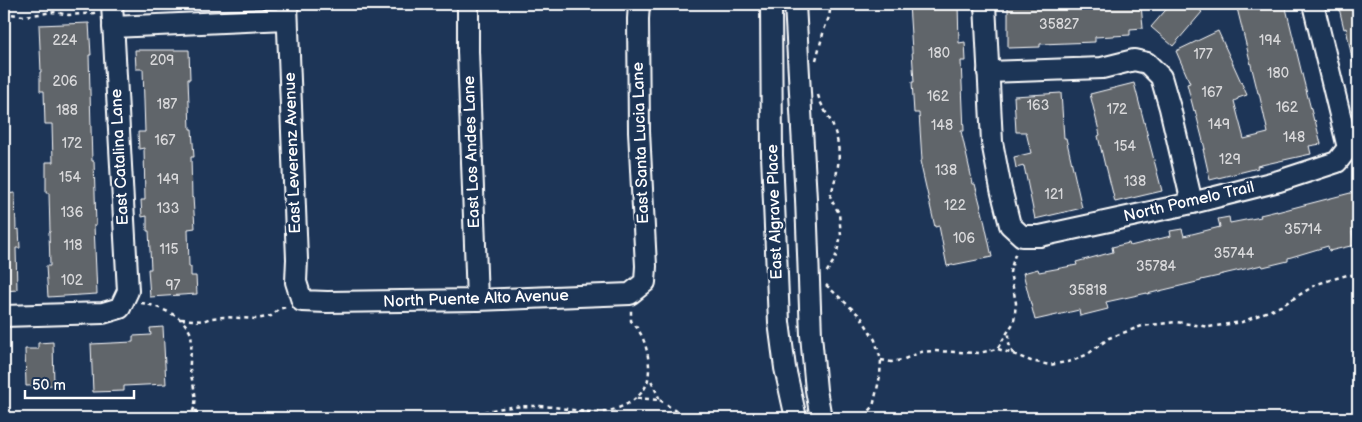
<svg xmlns="http://www.w3.org/2000/svg" width="1362" height="422" font-family="'Balsamiq Sans',sans-serif">
	<style>
		.building { fill: #61656b; stroke: #fff }
		.lines { fill: none; stroke-linecap: round; stroke-linejoin: round }
		.minor-casing { stroke: #fff; stroke-width: 24 }
		.path { stroke: #fff; stroke-width: 2.5; stroke-dasharray: 4 4; stroke-linecap: butt }
		.minor { stroke: #1d3557; stroke-width: 20 }
		.labels { text-anchor: middle; dominant-baseline: central; stroke-width: 5; stroke-linejoin: round; paint-order: stroke }
		.number-label { font-size: 14px; fill: #d8d8da }
		.street-label { font-size: 16px; fill: #fff; stroke: #1d3557 }
	</style>
	<rect width="100%" height="100%" fill="#1d3557"/>
	<filter id="ink" filterUnits="userSpaceOnUse"><feTurbulence type="fractalNoise" baseFrequency=".02" numOctaves="2"/><feDisplacementMap in="SourceGraphic" scale="10" xChannelSelector="R" yChannelSelector="G"/><feConvolveMatrix kernelMatrix="1 2 1 2 8 2 1 2 1" color-interpolation-filters="sRGB"/></filter>
	<g filter="url(#ink)">
		<g class="building">
			<path d="M909,4H958L959,43L965,42L966,61H961L964,131H961L973,184H975L983,215L992,257L947,266L939,226L935,227L920,161L922,160L919,113H914L912,82H914Z"/>
			<path d="M1008,4H1039V5L1141,4L1143,28L1130,29V35L1095,37V42L1040,44V47L1008,48Z"/>
			<path d="M1171,4H1192L1202,12L1173,46L1151,27Z"/>
			<path d="M1236,4H1285L1303,78L1314,121L1315,120L1321,144L1309,146L1311,154L1257,166L1258,168L1210,180L1203,149H1205L1195,110L1194,111L1187,84L1190,83L1176,51L1218,31L1247,95L1238,98V99L1234,101L1244,139L1268,133L1259,93H1258Z"/>
			<path d="M1338,4H1358V63H1353L1346,28L1344,29Z"/>
			<path d="M89,23L91,55H89L91,128L92,161H94L96,225H94L97,294L48,297L46,266H50L49,232H50L49,193H46V162H53L52,124H45L44,91H40V72H41L39,25Z"/>
			<path d="M135,50H189L190,79H188L190,129H192L194,157H191L192,198L193,197L195,228L188,229L189,267H191V276H196L197,294L150,297L148,269H151L149,231H147V216L142,217L141,200H145L144,148L139,149L138,132H145L143,69H136Z"/>
			<path d="M1134,83L1162,191L1115,202L1106,166H1105L1098,136L1100,135L1090,94Z"/>
			<path d="M1061,93L1064,138H1066L1082,208L1035,219L1024,166L1016,168L1014,157L1031,153L1026,132H1016L1014,96Z"/>
			<path d="M1358,191V231L1352,232L1355,245L1329,251L1328,246L1288,258V261L1263,267L1262,265L1219,275V276L1201,280V281L1147,294V293L1106,302L1108,309L1080,316L1079,310L1035,320L1023,273L1038,269L1039,272L1077,265L1076,262L1113,252L1112,247L1129,243L1130,246L1171,236L1170,231L1182,229L1184,236L1220,227L1218,219L1229,217L1230,223L1261,217L1260,215L1277,211V212Z"/>
			<path d="M15,193L16,230L19,229L20,248H16L17,290L4,291V194Z"/>
			<path d="M163,327L166,384L124,386V391L93,392L91,344L133,342V336L151,335L150,328Z"/>
			<path d="M53,342L54,385L26,386L25,349H38V343Z"/>
		</g>
		<g class="lines">
			<g class="minor-casing">
				<g id="minor">
					<path d="M287,4L297,259L296,282L302,301L327,302L477,300L630,294L645,282L646,266L639,131L638,19L639,4"/>
					<path d="M468,4V51L477,300"/>
					<path d="M771,4L772,155L779,322L785,368L796,418"/>
					<path d="M795,4L806,199L811,335L816,390L821,418"/>
					<path d="M985,4L992,142L1001,189L1010,225L1022,236H1040L1192,203L1279,181L1337,162L1348,148L1313,4"/>
					<path d="M113,27L287,19"/>
					<path d="M988,72L1102,68L1134,60L1147,63L1161,77L1170,108L1192,203"/>
					<path d="M4,316L103,313L120,308L128,291L112,4"/>
				</g>
			</g>
			<g class="path">
				<path d="M4,13L24,16L54,12L69,15L96,13"/>
				<path d="M816,60L824,30L829,17L831,4"/>
				<path d="M818,95C821,106 828,115 832,124C844,153 838,169 830,198L839,213L841,236L835,259L826,273"/>
				<path d="M826,285L861,317L875,340L881,360L880,376L873,407L863,418"/>
				<path d="M141,303C149,303 173,313 180,319C184,322 190,330 191,335C193,343 189,360 190,370C193,388 201,401 189,418"/>
				<path d="M181,319L203,321L211,318L224,317L257,319L271,316L279,309L286,307"/>
				<path d="M998,349L1013,354L1009,344V332"/>
				<path d="M1013,354L1031,361L1050,365L1072,361L1088,354L1109,338L1142,326L1176,322L1209,327L1242,322L1283,305L1317,284L1347,275H1358"/>
				<path d="M881,360L891,362L902,360L921,352L934,351L979,353L997,349L1014,322L1016,303L1010,272L1016,251"/>
				<path d="M637,398L660,400L650,378"/>
				<path d="M660,400L677,412L685,415H700L722,418"/>
				<path d="M195,410L201,418"/>
				<path d="M469,418C491,407 516,406 540,406C574,407 600,422 632,401C646,391 649,383 649,366C648,350 643,332 631,321V310"/>
			</g>
			<use href="#minor" class="minor"/>
		</g>
	</g>
	<g class="labels">
		<g class="number-label">
			<text x="1059" y="24">35827</text>
			<text x="65" y="40">224</text>
			<text x="1270" y="40">194</text>
			<text x="939" y="53">180</text>
			<text x="1203" y="54">177</text>
			<text x="162" y="60">209</text>
			<text x="1278" y="73">180</text>
			<text x="65" y="81">206</text>
			<text x="1212" y="92">167</text>
			<text x="938" y="96">162</text>
			<text x="167" y="104">187</text>
			<text x="1038" y="105">163</text>
			<text x="1287" y="107">162</text>
			<text x="1117" y="109">172</text>
			<text x="67" y="110">188</text>
			<text x="1219" y="124">149</text>
			<text x="942" y="125">148</text>
			<text x="1294" y="137">148</text>
			<text x="165" y="140">167</text>
			<text x="72" y="143">172</text>
			<text x="1125" y="146">154</text>
			<text x="1230" y="159">129</text>
			<text x="946" y="170">138</text>
			<text x="70" y="177">154</text>
			<text x="168" y="179">149</text>
			<text x="1135" y="181">138</text>
			<text x="1054" y="194">121</text>
			<text x="955" y="205">122</text>
			<text x="168" y="208">133</text>
			<text x="72" y="212">136</text>
			<text x="1303" y="229">35714</text>
			<text x="964" y="238">106</text>
			<text x="73" y="245">118</text>
			<text x="169" y="249">115</text>
			<text x="1234" y="253">35744</text>
			<text x="1156" y="266">35784</text>
			<text x="72" y="280">102</text>
			<text x="173" y="285">97</text>
			<text x="1088" y="290">35818</text>
		</g>
		<g class="street-label">
			<text transform="translate(641 143) rotate(-92)">East Santa Lucia Lane</text>
			<text transform="translate(472 152) rotate(-92)">East Los Andes Lane</text>
			<text transform="translate(293 153) rotate(-92)">East Leverenz Avenue</text>
			<text transform="translate(120 157) rotate(-93)">East Catalina Lane</text>
			<text transform="translate(1189 202) rotate(-13)">North Pomelo Trail</text>
			<text transform="translate(775 212) rotate(-92)">East Algrave Place</text>
			<text transform="translate(476 299) rotate(-2)">North Puente Alto Avenue</text>
		</g>
	</g>
	<rect width="1362" height="422" fill="none" stroke="#1d3557" stroke-width="20"/>
	<rect x="10" y="10" width="1342" height="402" fill="none" stroke="#fff" stroke-width="2" filter="url(#ink)"/>
	<path d="M25 390v8h109v-8" fill="none" stroke="#ffffff" stroke-width="2.5"/>
	<text x="32" y="390" font-size="15" fill="#ffffff" stroke="#1d3557" stroke-width="4" paint-order="stroke">50 m</text>
</svg>
